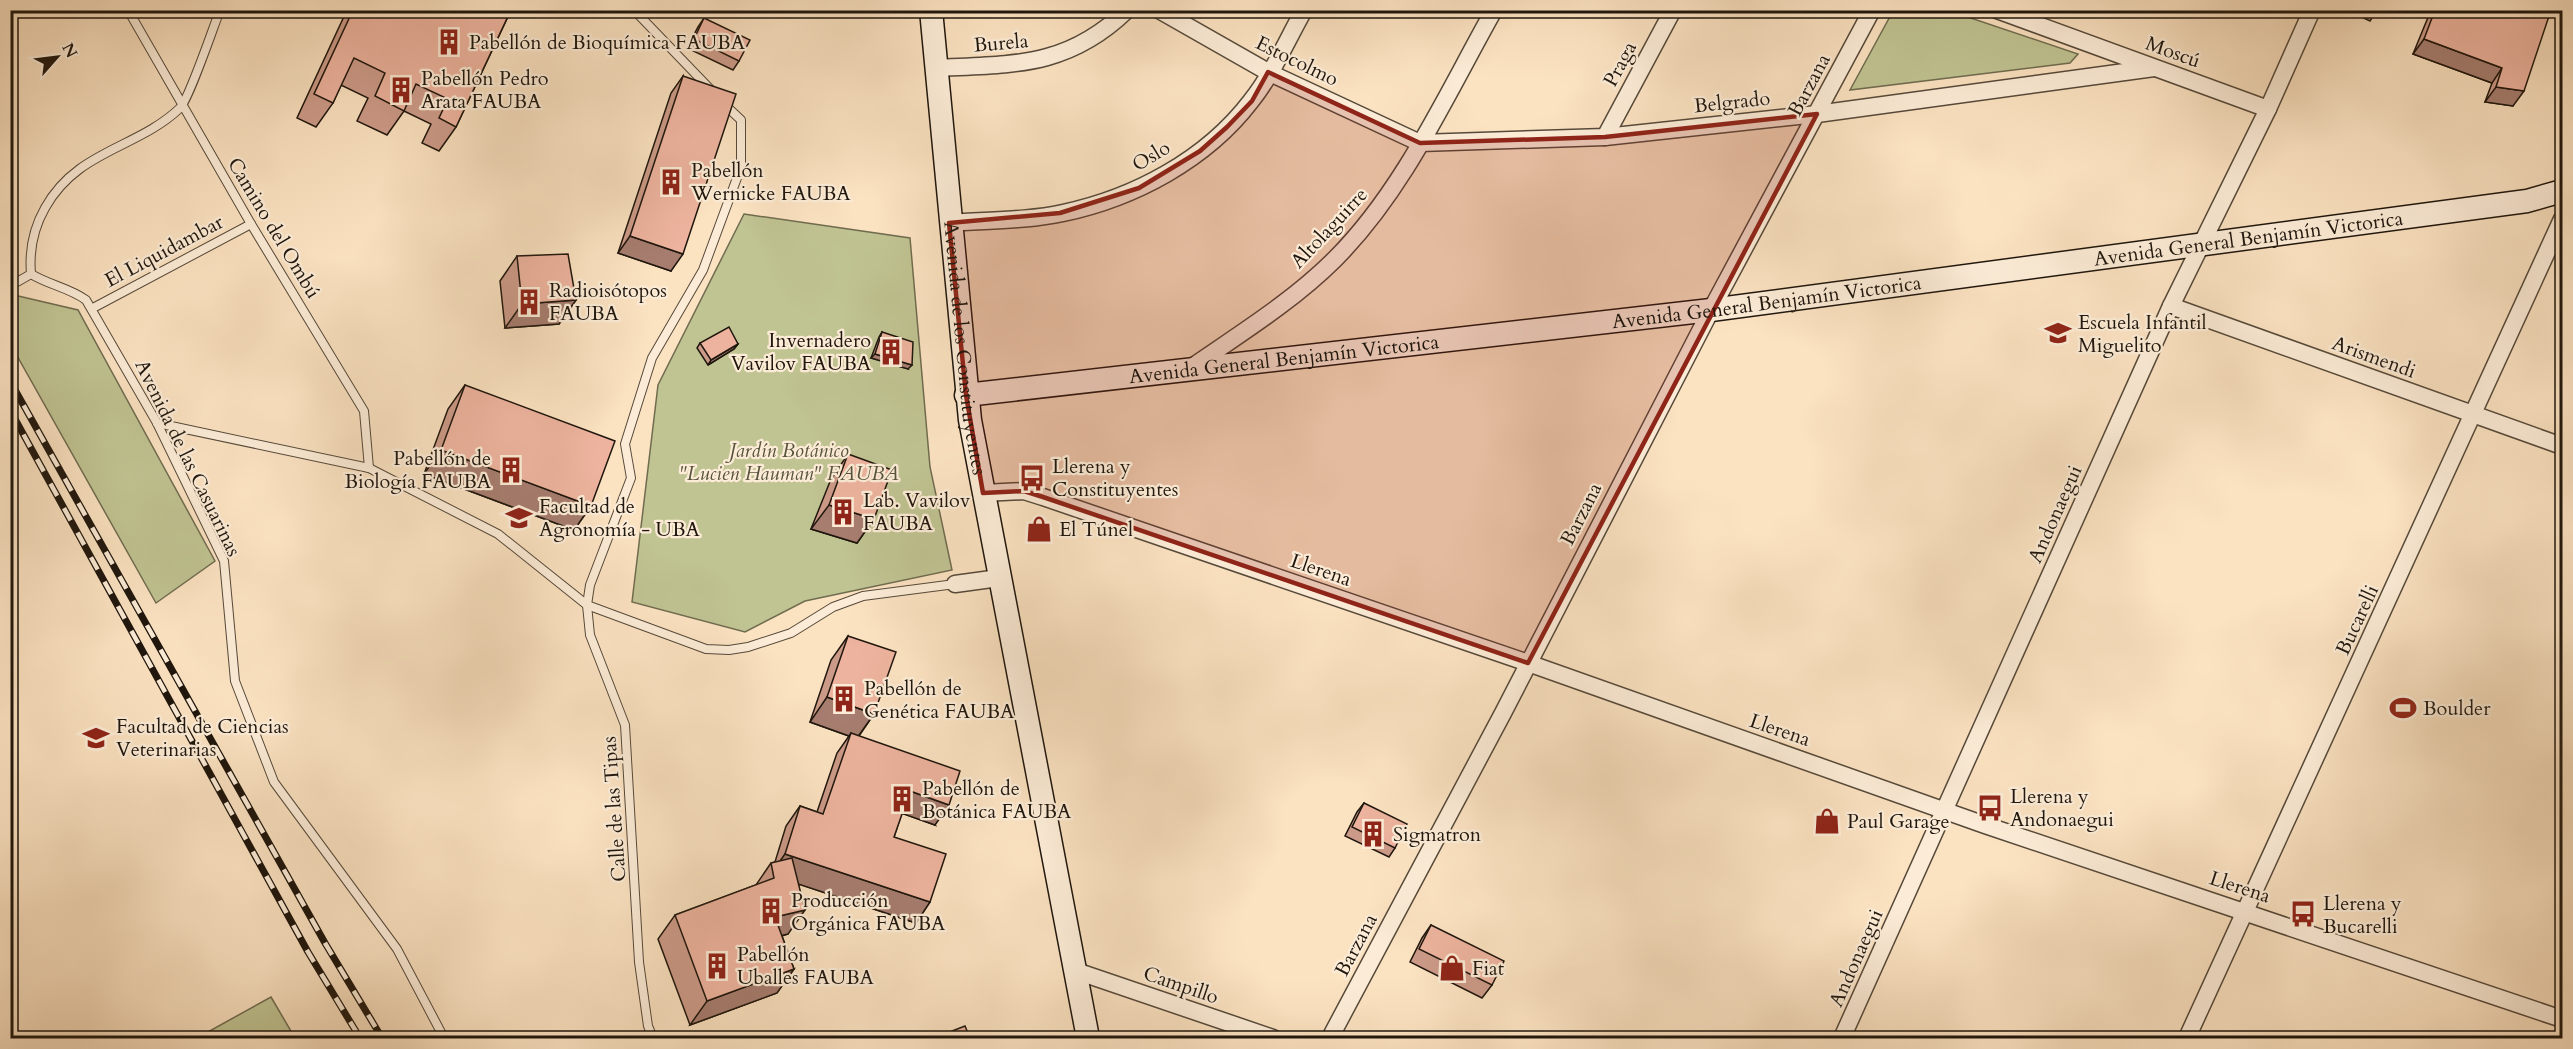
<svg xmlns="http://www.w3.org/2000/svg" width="2573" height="1049" font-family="Cardo,serif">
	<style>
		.green { fill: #c0c392; stroke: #706c50; stroke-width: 1.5 }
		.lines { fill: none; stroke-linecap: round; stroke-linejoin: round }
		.lane-casing { stroke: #56493a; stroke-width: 10 }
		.street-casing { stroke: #56493a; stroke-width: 19 }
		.secondary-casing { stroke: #1f160d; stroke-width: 25 }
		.lane { stroke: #fcecd7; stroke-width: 8 }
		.street { stroke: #fcecd7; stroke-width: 16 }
		.secondary { stroke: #fcecd7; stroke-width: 22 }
		.rail-casing { stroke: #1f160d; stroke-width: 7 }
		.rail { stroke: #fcecd7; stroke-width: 4.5; stroke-dasharray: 14; stroke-linecap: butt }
		.wall { fill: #cc9a88; stroke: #1f160d; stroke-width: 1.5 }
		.shaded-wall { fill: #a67d6f; stroke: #1f160d; stroke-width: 1.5 }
		.building { fill: #edb39e; stroke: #1f160d; stroke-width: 1.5 }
		.marked { fill: #8f2418; fill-opacity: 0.2; stroke: #8f2418; stroke-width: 4.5; stroke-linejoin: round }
		.labels { text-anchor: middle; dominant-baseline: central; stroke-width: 4.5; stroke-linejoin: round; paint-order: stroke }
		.poi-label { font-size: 20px; fill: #1f160d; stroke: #fcecd7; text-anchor: start }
		.street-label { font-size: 20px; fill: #1f160d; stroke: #fcecd7 }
		.park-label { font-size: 20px; font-style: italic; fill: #57533c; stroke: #fcecd7 }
	</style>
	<rect width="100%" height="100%" fill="#fbe2c1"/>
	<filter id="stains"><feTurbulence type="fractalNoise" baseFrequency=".00333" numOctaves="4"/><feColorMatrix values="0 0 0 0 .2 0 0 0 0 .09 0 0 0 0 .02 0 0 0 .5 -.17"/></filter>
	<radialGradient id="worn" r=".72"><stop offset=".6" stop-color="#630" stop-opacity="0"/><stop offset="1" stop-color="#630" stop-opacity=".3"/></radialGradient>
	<g class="green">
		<path d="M1893,11H1950L2078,54L2070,63L1850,90Z"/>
		<path d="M744,214L910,238L930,467L952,570L805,601L745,632L632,602L658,385Z"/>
		<path d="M14,295L78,310L215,561L156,603L11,345V297Z"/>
		<path d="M271,997L295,1038H197Z"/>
	</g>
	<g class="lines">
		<g class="lane-casing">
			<g id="lane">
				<path d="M128,10L251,224L364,411L369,468"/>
				<path d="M634,10L711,90"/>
				<path d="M31,274C49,285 70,288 86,300L157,423L224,561L235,681L274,782L397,949L444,1038"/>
				<path d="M31,274C29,250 33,229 45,208C77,150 137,149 180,108C189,99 213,28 220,10"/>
				<path d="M10,286L31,274"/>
				<path d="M93,308L251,224"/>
				<path d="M157,423L369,468L498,534L587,605L706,649L729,650L748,647L791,633L833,607L863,596L955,584"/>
				<path d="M653,1038L648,1026L639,962L625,725L590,635L587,605L590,585L631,478L625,444L652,358L703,270L741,167V120L724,104"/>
			</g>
		</g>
		<g class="street-casing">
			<g id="street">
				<path d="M1159,10L1268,72L1420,143L1605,137L1817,114L2154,68"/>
				<path d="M1997,10L2268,109"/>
				<path d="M936,68C1013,64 1067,68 1127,10"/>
				<path d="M1605,137L1673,10"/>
				<path d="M949,223C986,220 1026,221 1063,213C1134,198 1206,160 1251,101C1272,75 1287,40 1304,10"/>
				<path d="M2171,306L2562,446"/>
				<path d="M1189,369C1238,335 1292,302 1335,259C1404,190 1446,95 1494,10"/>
				<path d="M983,493L1024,491L1043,497L1528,663L1985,825L2562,1019"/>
				<path d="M955,584L999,578"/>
				<path d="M1076,971L1273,1038"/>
				<path d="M1330,1038L1503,713L1711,310L1872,10"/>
				<path d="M1842,1038L2171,306L2268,109L2312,10"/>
				<path d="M2187,1038L2562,219"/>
			</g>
		</g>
		<g class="secondary-casing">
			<g id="secondary">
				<path id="s1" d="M931,10L970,420L1088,1038"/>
				<path id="s2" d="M966,395L1711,310L2527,201L2562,191"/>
			</g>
		</g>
		<use href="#lane" class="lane"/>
		<use href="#street" class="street"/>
		<use href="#secondary" class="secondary"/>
		<g class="rail-casing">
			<g id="rail">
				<path d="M10,381L325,943L382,1038"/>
				<path d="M10,410L308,952L360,1038"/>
			</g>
		</g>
		<use href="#rail" class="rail"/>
	</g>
	<g class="wall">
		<path d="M343,10H511L456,127L439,151L422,143L431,124L404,111L387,135L357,121L368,98L341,85L333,103L316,127L297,118L346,12Z"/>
		<path d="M2347,10H2377L2370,21Z"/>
		<path d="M2431,10H2551L2513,106L2485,102L2492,83L2413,54Z"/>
		<path d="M704,18L739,61L733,70L687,48L698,27Z"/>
		<path d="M683,76L671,271L618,253L671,93Z"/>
		<path d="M517,256L576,300L559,324L505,328L500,281Z"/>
		<path d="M882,332L908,369L871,358L879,337Z"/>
		<path d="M700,343L738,344L734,349L708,365L697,348Z"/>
		<path d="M465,385L591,506L574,530L424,474L448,409Z"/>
		<path d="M848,454L874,519L857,543L811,529L831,479Z"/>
		<path d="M848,636L874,714L859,736L935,825L902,813L894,837L930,902L916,923L799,884L788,934L782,936L794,969L777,993L690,1025L658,939L675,915L756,885L771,863L775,862L786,826L800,806L817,812L837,753L849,736L810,722L831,660Z"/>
		<path d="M1364,803L1395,848L1389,857L1345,836L1357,812Z"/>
		<path d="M1431,925L1492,985L1482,998L1410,962L1422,938Z"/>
	</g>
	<g class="shaded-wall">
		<path d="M2424,39L2502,68L2492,83L2413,54Z"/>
		<path d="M2496,87L2524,91L2513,106L2485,102Z"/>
		<path d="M630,236L683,254L671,271L618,253Z"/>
		<path d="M576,300L559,324L505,328L522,304Z"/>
		<path d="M738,344L734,349L708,365L711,360Z"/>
		<path d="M875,354L912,365L908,369L871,358Z"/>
		<path d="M441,450L591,506L574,530L424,474Z"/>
		<path d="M829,505L874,519L857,543L811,529Z"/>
		<path d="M827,697L874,714L857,738L851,733L849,736L810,722Z"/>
		<path d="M910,791L949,805L935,825L895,811Z"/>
		<path d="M785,854L930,902L916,923L774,876L773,871Z"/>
		<path d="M805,910L788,934L758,941L775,917Z"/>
		<path d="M794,969L777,993L690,1025L707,1001Z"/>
	</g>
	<g class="building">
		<path d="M353,10H511L456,127L439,118L448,99L416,84L404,111L375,96L385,73L354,58L333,103L314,94Z"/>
		<path d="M2435,10H2551L2524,91L2496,87L2502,68L2424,39Z"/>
		<path d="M704,18L750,40L739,61L694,39Z"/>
		<path d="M683,76L736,94L683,254L630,236Z"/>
		<path d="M568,254L576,300L522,304L517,256Z"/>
		<path d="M729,327L738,344L711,360L700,343Z"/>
		<path d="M882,332L913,342L912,365L875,354Z"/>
		<path d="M465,385L615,441L591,506L441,450Z"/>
		<path d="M848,454L892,470L874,519L829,505Z"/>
		<path d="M848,636L896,652L874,714L827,697Z"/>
		<path d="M851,733L960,771L949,805L910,791L894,837L946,854L930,902L785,854L800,806L823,814Z"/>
		<path d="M1364,803L1407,824L1395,848L1352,827Z"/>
		<path d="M792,858L805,910L775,917L794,969L707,1001L675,915L774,878L771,863Z"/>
		<path d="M1431,925L1504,961L1492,985L1419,949Z"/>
		<path d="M965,1026L970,1038H934Z"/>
	</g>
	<path class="marked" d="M1268,72L1420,143L1605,137L1817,114L1528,663L1043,497L1024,491L983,493L966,395L949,223L1060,213L1139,188L1200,151L1227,127L1252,101Z"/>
	<defs>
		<g id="building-bare" transform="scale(2.07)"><path d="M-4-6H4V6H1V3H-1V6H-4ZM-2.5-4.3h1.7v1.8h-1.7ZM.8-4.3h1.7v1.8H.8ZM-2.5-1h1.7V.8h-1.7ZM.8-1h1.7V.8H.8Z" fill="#8f2418" stroke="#fcecd7" stroke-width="2.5" paint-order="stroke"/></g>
		<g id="school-bare" transform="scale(2.07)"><path d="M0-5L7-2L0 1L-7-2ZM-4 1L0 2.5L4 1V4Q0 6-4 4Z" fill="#8f2418" stroke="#fcecd7" stroke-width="2.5" paint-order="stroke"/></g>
		<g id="bus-bare" transform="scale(2.07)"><path d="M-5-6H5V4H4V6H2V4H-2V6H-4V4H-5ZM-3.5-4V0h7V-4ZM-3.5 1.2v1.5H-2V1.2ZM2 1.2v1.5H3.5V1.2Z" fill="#8f2418" stroke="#fcecd7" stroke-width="2.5" paint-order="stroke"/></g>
		<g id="university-bare" transform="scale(2.07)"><path d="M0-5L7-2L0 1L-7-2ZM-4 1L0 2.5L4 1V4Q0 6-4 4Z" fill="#8f2418" stroke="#fcecd7" stroke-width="2.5" paint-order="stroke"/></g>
		<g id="shop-bare" transform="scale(2.07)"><path d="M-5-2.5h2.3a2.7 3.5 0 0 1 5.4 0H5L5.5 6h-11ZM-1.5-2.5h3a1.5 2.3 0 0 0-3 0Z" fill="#8f2418" stroke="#fcecd7" stroke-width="2.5" paint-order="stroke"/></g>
		<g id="stadium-bare" transform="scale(2.07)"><path d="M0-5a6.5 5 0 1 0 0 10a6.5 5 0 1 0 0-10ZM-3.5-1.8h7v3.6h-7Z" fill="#8f2418" stroke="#fcecd7" stroke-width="2.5" paint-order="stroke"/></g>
	</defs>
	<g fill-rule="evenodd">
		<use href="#building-bare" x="449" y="42"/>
		<use href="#building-bare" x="401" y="90"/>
		<use href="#building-bare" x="671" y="182"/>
		<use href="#building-bare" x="529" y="302"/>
		<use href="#school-bare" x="2058" y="333"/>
		<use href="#building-bare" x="891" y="352"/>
		<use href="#building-bare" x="511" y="470"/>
		<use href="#bus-bare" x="1032" y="478"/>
		<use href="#building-bare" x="843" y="512"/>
		<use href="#university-bare" x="519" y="518"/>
		<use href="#shop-bare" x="1039" y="529"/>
		<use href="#building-bare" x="844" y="699"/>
		<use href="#stadium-bare" x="2403" y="708"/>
		<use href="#university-bare" x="96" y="738"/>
		<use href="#building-bare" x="902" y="799"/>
		<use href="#bus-bare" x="1990" y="808"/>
		<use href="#shop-bare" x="1827" y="821"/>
		<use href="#building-bare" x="1373" y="834"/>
		<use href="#building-bare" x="771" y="911"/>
		<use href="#bus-bare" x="2303" y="914"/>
		<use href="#building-bare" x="717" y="966"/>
		<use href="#shop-bare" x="1452" y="968"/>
	</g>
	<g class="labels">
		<g class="poi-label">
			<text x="469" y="42">Pabellón de Bioquímica FAUBA</text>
			<text x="421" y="78">Pabellón Pedro<tspan x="421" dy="23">Arata FAUBA</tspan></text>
			<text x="691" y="170">Pabellón<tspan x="691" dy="23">Wernicke FAUBA</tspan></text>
			<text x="549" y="290">Radioisótopos<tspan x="549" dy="23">FAUBA</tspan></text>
			<text x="2078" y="322">Escuela Infantil<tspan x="2078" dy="23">Miguelito</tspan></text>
			<text x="871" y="340" text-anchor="end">Invernadero<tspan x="871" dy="23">Vavilov FAUBA</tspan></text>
			<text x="491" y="458" text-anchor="end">Pabellón de<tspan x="491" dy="23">Biología FAUBA</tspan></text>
			<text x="1052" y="466">Llerena y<tspan x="1052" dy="23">Constituyentes</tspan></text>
			<text x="863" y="500">Lab. Vavilov<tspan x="863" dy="23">FAUBA</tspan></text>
			<text x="539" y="506">Facultad de<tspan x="539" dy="23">Agronomía - UBA</tspan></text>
			<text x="1059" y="529">El Túnel</text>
			<text x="864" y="688">Pabellón de<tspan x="864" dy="23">Genética FAUBA</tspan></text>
			<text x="2423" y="708">Boulder</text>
			<text x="116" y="726">Facultad de Ciencias<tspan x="116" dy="23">Veterinarias</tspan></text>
			<text x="922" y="788">Pabellón de<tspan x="922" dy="23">Botánica FAUBA</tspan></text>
			<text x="2010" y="796">Llerena y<tspan x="2010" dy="23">Andonaegui</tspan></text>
			<text x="1847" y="821">Paul Garage</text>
			<text x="1393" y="834">Sigmatron</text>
			<text x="791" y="900">Producción<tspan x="791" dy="23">Orgánica FAUBA</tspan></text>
			<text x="2323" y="903">Llerena y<tspan x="2323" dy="23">Bucarelli</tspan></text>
			<text x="737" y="954">Pabellón<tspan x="737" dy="23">Uballes FAUBA</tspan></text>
			<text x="1472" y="968">Fiat</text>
		</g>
		<g class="street-label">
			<text transform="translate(1001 43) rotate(-5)">Burela</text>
			<text transform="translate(2173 52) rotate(20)">Moscú</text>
			<text transform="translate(1297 61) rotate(26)">Estocolmo</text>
			<text transform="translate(1620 64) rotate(-62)">Praga</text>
			<text transform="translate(1809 85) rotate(-62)">Barzana</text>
			<text transform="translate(1732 102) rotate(-6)">Belgrado</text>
			<text transform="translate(1151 156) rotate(-31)">Oslo</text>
			<text transform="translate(274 228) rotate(59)">Camino del Ombú</text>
			<text transform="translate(1329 228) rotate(-47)">Altolaguirre</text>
			<text stroke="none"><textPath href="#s2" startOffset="1292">Avenida General Benjamín Victorica</textPath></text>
			<text transform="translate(164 251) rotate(-28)">El Liquidambar</text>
			<text stroke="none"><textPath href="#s2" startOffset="806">Avenida General Benjamín Victorica</textPath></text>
			<text stroke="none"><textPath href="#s1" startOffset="340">Avenida de los Constituyentes</textPath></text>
			<text transform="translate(2374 357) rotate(20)">Arismendi</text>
			<text stroke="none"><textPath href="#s2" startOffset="320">Avenida General Benjamín Victorica</textPath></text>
			<text transform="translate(188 458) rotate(64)">Avenida de las Casuarinas</text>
			<text transform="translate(1581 514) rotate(-63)">Barzana</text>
			<text transform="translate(2055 514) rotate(-66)">Andonaegui</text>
			<text transform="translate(1321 570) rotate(19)">Llerena</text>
			<text transform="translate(2357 620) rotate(-65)">Bucarelli</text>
			<text transform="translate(1780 730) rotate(19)">Llerena</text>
			<text transform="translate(614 809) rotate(-94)">Calle de las Tipas</text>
			<text transform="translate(2240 887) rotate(18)">Llerena</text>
			<text transform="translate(1356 945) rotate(-62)">Barzana</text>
			<text transform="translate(1856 958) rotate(-66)">Andonaegui</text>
			<text transform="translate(1181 985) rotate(19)">Campillo</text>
		</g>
		<g class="park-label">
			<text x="789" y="450">Jardín Botánico<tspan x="789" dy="23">"Lucien Hauman" FAUBA</tspan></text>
		</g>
	</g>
	<rect width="2573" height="1049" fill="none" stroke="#fbe2c1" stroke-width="36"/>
	<rect x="12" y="12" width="2549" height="1025" fill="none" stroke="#1f160d" stroke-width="3"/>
	<rect x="18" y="18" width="2537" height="1013" fill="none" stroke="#1f160d" stroke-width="1.5"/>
	<g transform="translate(57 57) rotate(62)" stroke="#fcecd7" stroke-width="4.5" paint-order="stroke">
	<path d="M0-4.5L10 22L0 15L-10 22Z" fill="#1f160d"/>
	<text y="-9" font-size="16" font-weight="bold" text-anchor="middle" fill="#1f160d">N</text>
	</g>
	<rect width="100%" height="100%" filter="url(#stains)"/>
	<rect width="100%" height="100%" fill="url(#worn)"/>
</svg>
